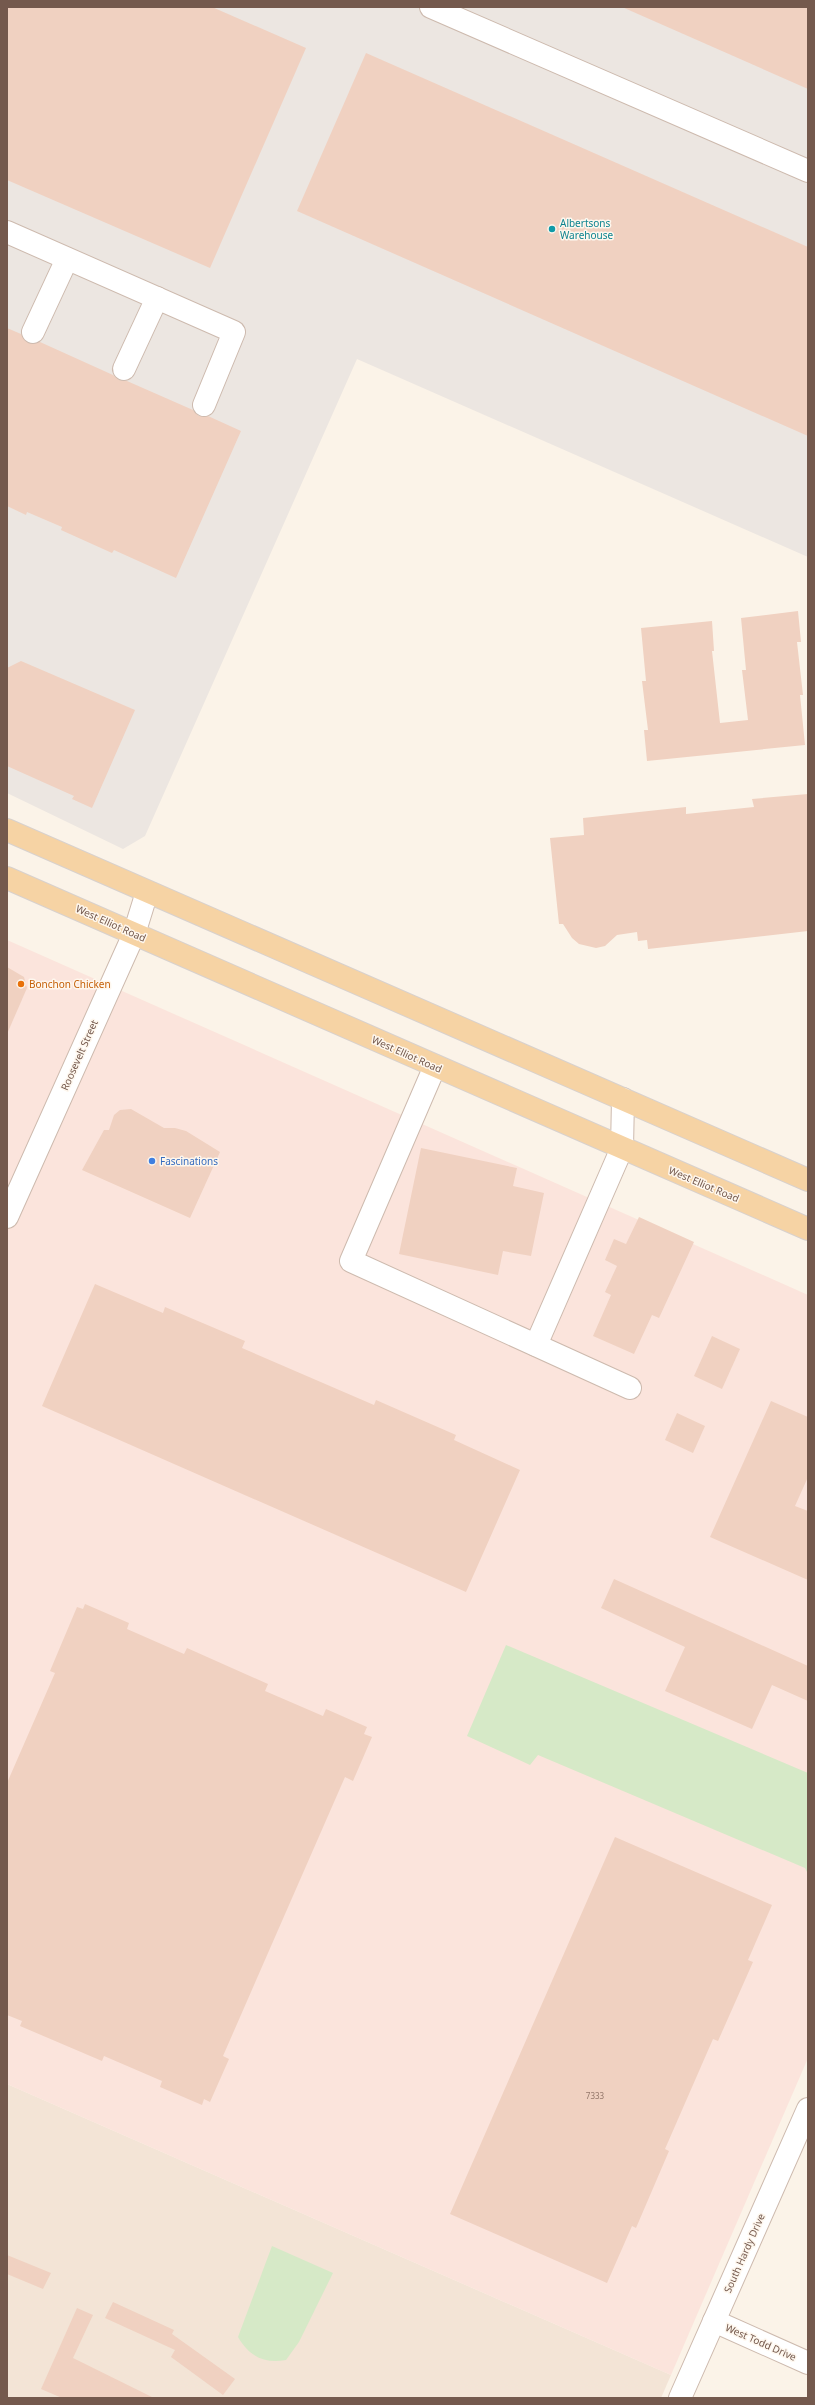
<svg xmlns="http://www.w3.org/2000/svg" width="815" height="2405" font-family="'Noto Sans',sans-serif">
	<style>
		.residential { fill: #f3e4d6 }
		.commercial { fill: #fbe4dc }
		.industrial { fill: #ece6e1 }
		.green { fill: #d6e9c7 }
		.building { fill: #f0d1c1 }
		.lines { fill: none; stroke-linecap: round; stroke-linejoin: round }
		.minor-casing { stroke: #cdbaae; stroke-width: 24 }
		.major-casing { stroke: #d8d1cd; stroke-width: 24 }
		.minor { stroke: #fff; stroke-width: 22 }
		.major { stroke: #f6d3a4; stroke-width: 22 }
		.culture-dot { fill: #0f9aa8; stroke: #fef7ee; stroke-width: 1.5 }
		.food-dot { fill: #e8710a; stroke: #fef7ee; stroke-width: 1.5 }
		.shop-dot { fill: #3f7fe0; stroke: #fef7ee; stroke-width: 1.5 }
		.labels { text-anchor: middle; dominant-baseline: central; stroke-width: 3; stroke-linejoin: round; paint-order: stroke }
		.number-label { font-size: 8px; fill: #93776a }
		.culture-label { font-size: 10px; fill: #0d838f; stroke: #fef7ee; text-anchor: start }
		.street-label { font-size: 10px; fill: #74594d; stroke: #fef7ee }
		.food-label { font-size: 10px; fill: #c56008; stroke: #fef7ee; text-anchor: start }
		.shop-label { font-size: 10px; fill: #366cbe; stroke: #fef7ee; text-anchor: start }
	</style>
	<rect width="100%" height="100%" fill="#fbf3e8"/>
	<path class="residential" d="M7,2084L671,2375L661,2398H7Z"/>
	<path class="commercial" d="M7,940L808,1295V2058L671,2375L7,2084Z"/>
	<path class="industrial" d="M7,7H808V557L357,359L145,836L123,849L7,793Z"/>
	<g class="green">
		<path d="M506,1645L808,1773V1874L805,1868L538,1755L530,1765L467,1736Z"/>
		<path d="M272,2246L333,2273L299,2342L286,2360C264,2364 249,2356 238,2337Z"/>
	</g>
	<g class="building">
		<path d="M7,7H212L306,48L210,268L7,180Z"/>
		<path d="M622,7H808V89Z"/>
		<path d="M366,53L808,247V436L297,211Z"/>
		<path d="M7,328L21,334L28,343L40,342L113,375L119,380L127,381L193,410L199,416H208L241,431L176,578L114,550L112,553L61,530L62,527L27,512L26,515L7,506Z"/>
		<path d="M798,611L801,642H797L803,695H800L805,745L647,761L644,730H648L642,681H646L641,628L712,621L714,651H712L720,723L748,720L742,670H746L741,618Z"/>
		<path d="M21,661L135,710L92,808L72,799L74,796L7,766V668Z"/>
		<path d="M808,794V931L648,949L647,940L638,941L637,932L617,935L605,946L596,948L579,944L572,938L563,924H559L550,838L584,835L583,818L686,807V814L754,807L752,799Z"/>
		<path d="M7,967L24,977L27,988L7,1034Z"/>
		<path d="M131,1109L164,1128H175L186,1131L220,1152L190,1218L82,1170L104,1130H109L114,1115L120,1110Z"/>
		<path d="M421,1148L517,1168L513,1186L544,1193L531,1256L503,1251L498,1275L399,1254Z"/>
		<path d="M639,1217L694,1242L659,1318L652,1315L634,1354L593,1336L611,1295L605,1292L617,1266L605,1260L614,1239L626,1244Z"/>
		<path d="M95,1284L163,1313L165,1307L245,1341L242,1348L374,1405L376,1400L456,1435L454,1440L520,1470L466,1592L42,1406Z"/>
		<path d="M712,1336L740,1349L722,1389L694,1376Z"/>
		<path d="M771,1401L808,1417V1477L795,1506L808,1511V1580L710,1537Z"/>
		<path d="M677,1413L705,1426L693,1453L665,1440Z"/>
		<path d="M614,1579L808,1666V1701L772,1685L752,1729L665,1691L685,1647L601,1608Z"/>
		<path d="M85,1604L129,1623L127,1629L184,1654L187,1648L268,1684L265,1691L323,1716L326,1709L367,1727L364,1734L372,1737L353,1781L345,1777L223,2056L229,2059L210,2102L204,2099L202,2105L160,2087L162,2081L104,2056L102,2061L20,2026L22,2021L7,2015V1783L55,1673L50,1671L77,1607L83,1609Z"/>
		<path d="M615,1837L772,1905L748,1960L753,1962L718,2041L713,2039L665,2149L669,2151L636,2228L632,2226L607,2283L450,2214Z"/>
		<path d="M7,2255L51,2273L43,2289L7,2274Z"/>
		<path d="M113,2302L174,2330L172,2334L235,2379L223,2395L171,2357L175,2350L105,2318Z"/>
		<path d="M77,2308L93,2315L73,2358L154,2398H62L41,2389Z"/>
	</g>
	<g class="lines">
		<g class="minor-casing">
			<g id="minor">
				<path d="M431,7L808,171"/>
				<path d="M7,232L234,332L204,405"/>
				<path d="M33,332L67,259"/>
				<path d="M124,369L157,298"/>
				<path d="M435,1066L351,1261L630,1388"/>
				<path d="M7,1217L134,934L147,892"/>
				<path d="M536,1345L622,1148L623,1099"/>
				<path d="M714,2321L808,2363"/>
				<path d="M680,2398L808,2109"/>
			</g>
		</g>
		<g class="major-casing">
			<g id="major">
				<path d="M7,830L808,1180"/>
				<path d="M7,878L808,1229"/>
			</g>
		</g>
		<use href="#minor" class="minor"/>
		<use href="#major" class="major"/>
	</g>
	<circle class="culture-dot" cx="552" cy="229" r="4"/>
	<circle class="food-dot" cx="21" cy="984" r="4"/>
	<circle class="shop-dot" cx="152" cy="1161" r="4"/>
	<g class="labels">
		<g class="number-label">
			<text x="595" y="2095">7333</text>
		</g>
		<g class="culture-label">
			<text x="560" y="223">Albertsons<tspan x="560" dy="12">Warehouse</tspan></text>
		</g>
		<g class="street-label">
			<text transform="translate(111 923) rotate(24)">West Elliot Road</text>
			<text transform="translate(407 1054) rotate(24)">West Elliot Road</text>
			<text transform="translate(79 1055) rotate(-66)">Roosevelt Street</text>
			<text transform="translate(704 1184) rotate(23)">West Elliot Road</text>
			<text transform="translate(744 2253) rotate(-66)">South Hardy Drive</text>
			<text transform="translate(761 2342) rotate(24)">West Todd Drive</text>
		</g>
		<g class="food-label">
			<text x="29" y="984">Bonchon Chicken</text>
		</g>
		<g class="shop-label">
			<text x="160" y="1161">Fascinations</text>
		</g>
	</g>
	<rect width="815" height="2405" fill="none" stroke="#74594d" stroke-width="16"/>
</svg>
